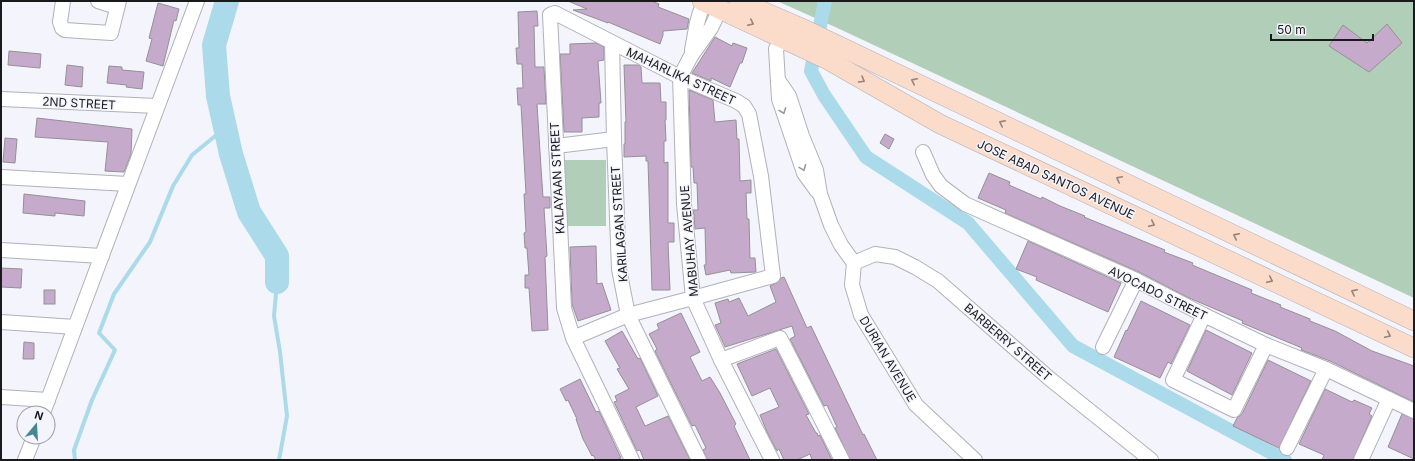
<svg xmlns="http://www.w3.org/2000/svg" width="1415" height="461" font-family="Inter,sans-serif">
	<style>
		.green { fill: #b0ceb8 }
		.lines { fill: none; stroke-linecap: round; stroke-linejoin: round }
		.stream { stroke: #abdaea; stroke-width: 4 }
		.canal { stroke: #abdaea; stroke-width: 14 }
		.river { stroke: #abdaea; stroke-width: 24 }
		.building { fill: #c5aacb; stroke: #959096 }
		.street-casing { stroke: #b1b1b9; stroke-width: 16 }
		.secondary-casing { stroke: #b1b1b9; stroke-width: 20 }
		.street { stroke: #fff; stroke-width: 14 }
		.secondary { stroke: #fbdbc9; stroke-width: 19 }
		.oneway { stroke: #96847c }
		.oneway2 { stroke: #989899 }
		.labels { text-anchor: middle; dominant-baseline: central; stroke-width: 3; stroke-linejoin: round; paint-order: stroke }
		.street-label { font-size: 12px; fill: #1a1a1d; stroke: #f3f4fc }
	</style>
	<rect width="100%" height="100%" fill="#f3f4fc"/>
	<g class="green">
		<path d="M777,1H1414V298L833,26Z"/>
		<rect x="562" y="160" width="44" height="66"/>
	</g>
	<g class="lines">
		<g class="stream">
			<path d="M277,282L274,316L280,352L287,416L279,460"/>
			<path d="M75,460L74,450L92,400L115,350L99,333L114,294L150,242L173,186L192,155L225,128"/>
		</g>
		<path class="canal" d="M825,1L811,71L824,95L866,157L968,223L1073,346L1285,460"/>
		<path class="river" d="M227,1L214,45L218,96L231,154L249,212L277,256V282"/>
	</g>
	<g class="building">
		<path d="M568,1H651L659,4L658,7L689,19L687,29L663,31V35L660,44L608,22V23L573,10L587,9Z"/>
		<path d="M158,3L179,9L176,21L174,20L163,66L146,61L152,39L149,38Z"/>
		<path d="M537,11L538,26H534L535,67H544L546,104H537L541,168L543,197H550V208H544L547,256L545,257L548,330L532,331L529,288H525V275H529L527,248H525L524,233L526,232L524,194H526L521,105H518L517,88H523L522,64H517L516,48H519L518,12Z"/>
		<path d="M1387,24L1402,43L1369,72L1329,46L1343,25L1367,43Z"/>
		<path d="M715,37L732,46L733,43L747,48L742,63H740L730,87L711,78V81L692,73Z"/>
		<path d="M596,43L604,47V60L598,61L601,103H599V117L582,118V132H564L560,54H570V44Z"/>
		<path d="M9,51L41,54L40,68L8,65Z"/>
		<path d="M67,65L83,67L82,87L65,85Z"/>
		<path d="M624,65H638L641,67L642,83H660L661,102H666V120H665L666,141H664V163L668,162V223H674V242H668L670,290H652L648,161H646V156L624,157V144H625V122H626Z"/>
		<path d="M109,66L122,67V70L144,72L142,89L126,87L127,85L107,83Z"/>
		<path d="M689,90L713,100L715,122L736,120L737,139H739L740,181L751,180V193H746L747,219H749L750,258H755L756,272L731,273L730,270L706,275L704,265H706L705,228L695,229L694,215L693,210H698L697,183H694L693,167H691Z"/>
		<path d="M37,118L132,129L131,154L124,172L105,171L108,142L35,137Z"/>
		<path d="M885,134L894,139L889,149L880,143Z"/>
		<path d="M5,138L17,139L15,163L3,162Z"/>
		<path d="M989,173L1010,182L1009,185L1041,199L1042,197L1060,206L1085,216L1084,217L1165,250L1164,252L1193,263L1192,265L1252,290L1251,293L1281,305L1280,307L1310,319V321L1335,331L1372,351L1414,366V402L1330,361L1301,350L1302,348L1242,323L1243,321L1187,297L1139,272L1005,213L1006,210L978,198Z"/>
		<path d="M24,194L85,201L84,216L55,213V216L23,213Z"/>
		<path d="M1028,241L1121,283L1108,312L1036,280L1037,277L1016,269Z"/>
		<path d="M596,246L597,284L602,283L611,310L578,321L572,304L570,247Z"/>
		<path d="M1,268L22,269L21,288L1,287Z"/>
		<path d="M784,277L807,328L811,326L863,435L864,434L877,460H850L835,428L837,427L827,405L824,406L790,339L795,336L792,326L725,347L715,325L721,323L715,303L728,299L729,302L739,298L748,316L776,302L770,286L778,282L781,278Z"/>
		<rect x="44" y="290" width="11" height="14"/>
		<path d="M1141,301L1190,325L1171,364L1168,362L1160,378L1114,357L1126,330L1127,331Z"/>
		<path d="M681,313L700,352L690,357L702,381L710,377L720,393L736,424L734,426L750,460H707L703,450L706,448L695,425L692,426L655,351L657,349L649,334L659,329L657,324Z"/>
		<path d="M1206,330L1252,353L1232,395L1187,371Z"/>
		<path d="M622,331L638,359L640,358L658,396L636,407L645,426L668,416L690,460H644L640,450L637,451L614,402L617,401L615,396L629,389L617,369L620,368L605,341Z"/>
		<path d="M24,342L34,343V359H23Z"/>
		<path d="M776,349L809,414L806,415L816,433H817L818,436L820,435L832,460H812L810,454L797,460H784L779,449L777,451L768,434L760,415L779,407L770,388L752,396L737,364Z"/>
		<path d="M1268,360L1311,381L1279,448L1233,426L1237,418L1242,414Z"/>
		<path d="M580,379L596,412L599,411L621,458L616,460H596L593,455L592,456L583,439L576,419H577L568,400L566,401L560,389Z"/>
		<path d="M1325,389L1352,402L1354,400L1372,408L1369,414L1372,416L1353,460H1322L1324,455L1299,444Z"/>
		<path d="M1402,414L1414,419V459L1388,447Z"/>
	</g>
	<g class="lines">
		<g class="street-casing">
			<g id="street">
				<path d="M63,1L60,22L62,28L65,30L111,33L119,1"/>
				<path d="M98,1L117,7"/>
				<path d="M719,1L720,9L711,28L691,56L680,77L684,204L693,298L721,360L772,460"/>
				<path d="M786,31L776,49L779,99L804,173L817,191"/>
				<path d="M612,43L614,139L619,269L628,315L699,460"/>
				<path d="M692,50C695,36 697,12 706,1"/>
				<path d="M778,80L789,96L802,136L816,170L820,194L831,225L841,245L854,263L852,285L861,315L916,405L975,460"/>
				<path d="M1,99L157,106"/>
				<path d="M556,146L614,139"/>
				<path d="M923,152L933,175L941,186L965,204L1136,280L1204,315L1266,345L1326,369L1414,411"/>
				<path d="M1,177L128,184"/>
				<path d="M1,250L102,256"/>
				<path d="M854,263L875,254L895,257L915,267L938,281L1050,379L1151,460"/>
				<path d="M1204,315L1173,380L1234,410L1266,345"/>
				<path d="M1,322L75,327"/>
				<path d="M573,338L628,315L693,298L773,276L761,176L749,114L744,106L736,101L680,77L555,13L552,14L550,15L564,308L573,338L632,460"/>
				<path d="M1103,347L1136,280"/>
				<path d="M721,360L780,338L842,460"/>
				<path d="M1,397L48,400"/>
				<path d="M43,413L197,1"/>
				<path d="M1287,448L1326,369"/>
				<path d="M25,460L34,437"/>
				<path d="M1361,460L1389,399"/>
			</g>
		</g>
		<g class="secondary-casing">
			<g id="secondary">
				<path d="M702,1L828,60L940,124L1414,348"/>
				<path d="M739,1L806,30L1414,321"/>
			</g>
		</g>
		<use href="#street" class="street"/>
		<use href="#secondary" class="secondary"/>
	</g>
	<defs><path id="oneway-chevron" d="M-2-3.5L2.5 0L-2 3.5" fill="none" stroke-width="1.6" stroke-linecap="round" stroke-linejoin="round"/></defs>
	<g class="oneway">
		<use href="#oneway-chevron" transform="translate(751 23) rotate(25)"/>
		<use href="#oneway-chevron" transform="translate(862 80) rotate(30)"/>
		<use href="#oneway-chevron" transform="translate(914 81) rotate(-154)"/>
		<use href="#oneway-chevron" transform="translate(1002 123) rotate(-154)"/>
		<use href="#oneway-chevron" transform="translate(1119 179) rotate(-154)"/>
		<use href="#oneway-chevron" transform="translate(1152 224) rotate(25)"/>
		<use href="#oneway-chevron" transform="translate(1236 236) rotate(-154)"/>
		<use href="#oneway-chevron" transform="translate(1270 280) rotate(25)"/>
		<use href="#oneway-chevron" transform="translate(1354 292) rotate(-154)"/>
		<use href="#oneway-chevron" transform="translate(1388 335) rotate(25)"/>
	</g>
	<g class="oneway2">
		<use href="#oneway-chevron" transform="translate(783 111) rotate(70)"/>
		<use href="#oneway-chevron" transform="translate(803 168) rotate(69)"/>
	</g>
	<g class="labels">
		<g class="street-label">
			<text transform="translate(681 76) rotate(25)">MAHARLIKA STREET</text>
			<text transform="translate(79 103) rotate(3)">2ND STREET</text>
			<text transform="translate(557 178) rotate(-93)">KALAYAAN STREET</text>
			<text transform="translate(1056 179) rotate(25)">JOSE ABAD SANTOS AVENUE</text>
			<text transform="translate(619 224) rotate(-94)">KARILAGAN STREET</text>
			<text transform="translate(689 241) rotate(-95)">MABUHAY AVENUE</text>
			<text transform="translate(1158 293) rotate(26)">AVOCADO STREET</text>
			<text transform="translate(1008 342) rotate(41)">BARBERRY STREET</text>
			<text transform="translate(888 359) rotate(59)">DURIAN AVENUE</text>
		</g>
	</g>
	<rect width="1415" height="461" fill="none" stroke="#1a1a1d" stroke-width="4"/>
	<g transform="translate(36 425) rotate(18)"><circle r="19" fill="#f3f4fc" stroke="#9c9da3"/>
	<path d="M0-3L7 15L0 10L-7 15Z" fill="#438795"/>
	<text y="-6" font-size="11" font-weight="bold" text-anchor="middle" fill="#1a1a1d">N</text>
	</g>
	<path d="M1271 34v6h102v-6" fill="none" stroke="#1a1a1d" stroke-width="2"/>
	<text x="1277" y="34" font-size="12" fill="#1a1a1d" stroke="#f3f4fc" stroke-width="3" paint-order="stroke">50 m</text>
</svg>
